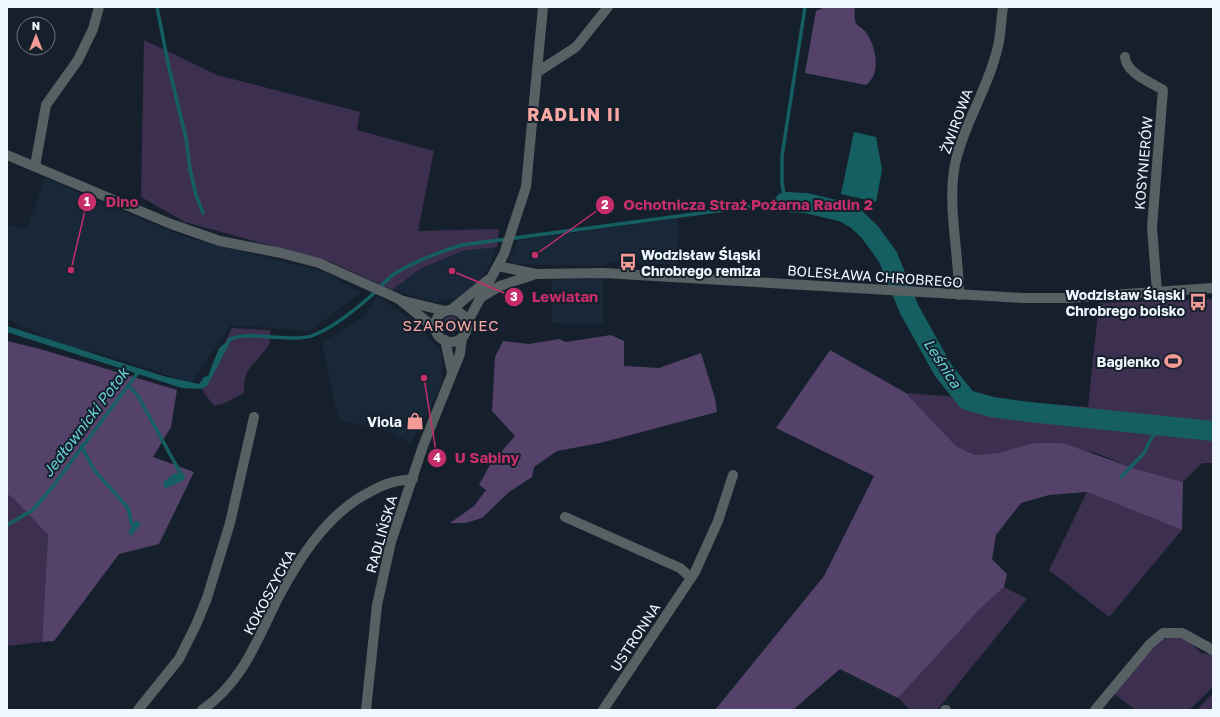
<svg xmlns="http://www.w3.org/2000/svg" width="1220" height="717" font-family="'Golos Text',sans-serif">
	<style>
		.built { fill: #192839 }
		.green { fill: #3d2f4f }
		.forest { fill: #54426a }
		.water { fill: #155f62 }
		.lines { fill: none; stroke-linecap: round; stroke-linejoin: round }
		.stream { stroke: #155f62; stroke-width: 3.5 }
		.river { stroke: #155f62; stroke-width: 20 }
		.minor { stroke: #576063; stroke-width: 10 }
		.tertiary { stroke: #576063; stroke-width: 10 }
		.labels { text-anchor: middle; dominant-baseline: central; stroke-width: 4; stroke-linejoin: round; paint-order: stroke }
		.street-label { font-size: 14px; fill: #eef6fe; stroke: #16202c }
		.poi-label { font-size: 14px; font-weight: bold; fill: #eef6fe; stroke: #16202c; text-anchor: end }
		.neighbourhood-label { font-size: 15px; letter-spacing: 1px; fill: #fba7a3; stroke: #16202c }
		.water-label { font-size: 15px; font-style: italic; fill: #67d2d7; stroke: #16202c }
		.district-label { font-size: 18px; font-weight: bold; letter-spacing: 1px; fill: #fba7a3; stroke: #16202c }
		.leader { fill: none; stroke: #c62e6b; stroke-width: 1.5 }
		.callout-dot { fill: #c62e6b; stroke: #16202c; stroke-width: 1.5 }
		.mark-label { font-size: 12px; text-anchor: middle; font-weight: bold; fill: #fff }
		.callout-label { font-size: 15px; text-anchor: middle; font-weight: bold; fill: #c62e6b; stroke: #16202c; stroke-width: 4; stroke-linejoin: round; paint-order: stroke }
	</style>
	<rect width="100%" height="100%" fill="#16202c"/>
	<g class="built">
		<path d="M45,178L182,236L325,272L361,293L310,331L231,325L192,383L99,353L57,345L41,335L7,319V224L26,230Z"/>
		<path d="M678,219L677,265L614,262L601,266L514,264L509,260L518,240Z"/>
		<path d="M497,247L489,267L478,282L459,297L435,302L392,290L420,269L462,251Z"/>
		<path d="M603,278V324L552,323V280Z"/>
		<path d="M377,296L414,322L430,338L442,354V382L430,409L409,446L406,440L380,428L341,421L335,406L322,343L366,314Z"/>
	</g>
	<g class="green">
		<path d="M144,40L217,75L360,112L357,130L434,151L418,231L499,229L497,247L462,251L420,269L392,290L331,262L185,222L141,197Z"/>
		<path d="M1213,299V463H1202L1183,482L1136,469L1096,453L1033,443L998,453L975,455L956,446L906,393L1088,407L1099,303Z"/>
		<circle cx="451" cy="324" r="8"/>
		<path d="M232,328L270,330C270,335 270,342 268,346C255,366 243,366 244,393L225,403L214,406L202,390Z"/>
		<path d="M1087,492L1182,530L1109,617L1049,570Z"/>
		<path d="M7,494L14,499L48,535L42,642L7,646Z"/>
		<path d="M1004,587L1027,599L937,710H910L898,698L980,609Z"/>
		<path d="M1174,637L1188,640L1201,653L1213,654V687L1189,710H1136L1114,694L1159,640Z"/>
		<path d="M1213,693V710H1197Z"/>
	</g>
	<g class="forest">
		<path d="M825,7H855C855,11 854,16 855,20C856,26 861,27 865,31C876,45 882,74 866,85L805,73L816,11Z"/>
		<path d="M611,335L624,341V366L659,368L701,353L715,398L717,412L600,443L557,451L534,467L532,477L509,492L482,518L465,523H450L474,506L486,490L479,485L491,463L515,436L492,411L495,357L503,341L529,344L559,339L566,342Z"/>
		<path d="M7,341L40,349L177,390L171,427L153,457L194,472L159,544L119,554L54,641L42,642L48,535L14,499L7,494Z"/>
		<path d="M830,350L906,393L956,446L975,455L998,453L1033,443H1063L1136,469L1183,482L1182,530L1087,492L1049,495L1021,503L996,535L992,559L1007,574L1004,587L980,609L898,698L840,669L793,710H715L824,576L874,476L776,428Z"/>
	</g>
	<g class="water">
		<path d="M854,132L876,137L882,170L876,202L841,194Z"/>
		<path d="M7,326L163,376L199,384L204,377L208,376L219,348L233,337L207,386L201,389L182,388L7,332Z"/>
		<path d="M177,473L185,474L184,480L165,489L163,483L173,474Z"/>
		<path d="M136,520L141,524L131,536L128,532Z"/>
	</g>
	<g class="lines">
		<g class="stream">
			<path d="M157,7L169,68L186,138L190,169L196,195L203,213"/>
			<path d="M229,340C247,329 292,344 314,335C334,327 355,310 372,295C379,289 386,280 394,274C414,262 439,252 462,245L785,202L782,182V156L805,7"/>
			<path d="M128,385L138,396L181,474"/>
			<path d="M81,446L95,471L128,508L132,525"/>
			<path d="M1121,477L1144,453L1158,425"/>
			<path d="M7,525L33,510L54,485L139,371"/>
		</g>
		<path class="river" d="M785,202L806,203L844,212L856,219L869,231L888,257L909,309L943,370L967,400L992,407L1029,412L1213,431"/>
		<g class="minor">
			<path d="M1125,57C1126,73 1150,82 1163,90L1152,227L1157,292"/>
			<path d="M539,71L576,47L608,7"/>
			<path d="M35,166L46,105L78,60L93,29L99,7"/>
			<path d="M959,295C959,252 947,206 955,164C964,123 989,87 998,46C1001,34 1001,20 1003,7"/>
			<path d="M565,517L680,568L691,578"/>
			<path d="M138,710L179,659L196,625L207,598L230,523L254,417"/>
			<path d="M603,710L695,572L718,521L733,475"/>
			<path d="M945,710H946"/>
			<path d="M1095,710L1150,644L1163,633H1182L1213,650"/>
		</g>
		<g class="tertiary">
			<path d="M7,155L171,224L220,241L281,253L319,263L399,299L436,329"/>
			<path d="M498,266L536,274L604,273L1023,298H1068L1213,288"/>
			<path d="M480,298L500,286L533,275"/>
			<path d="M404,301L445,311"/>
			<path d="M451,310L488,280"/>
			<circle cx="451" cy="326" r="16"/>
			<path d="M467,323L504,254L526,187L543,7"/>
			<path d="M445,340L452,372"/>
			<path d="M202,710C243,682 258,638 279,596C299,559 323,521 359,498C380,486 388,481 413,479"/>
			<path d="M366,710L377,605L391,542L423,446L460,354L462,338"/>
		</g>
	</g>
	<defs>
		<g id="bus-bare" transform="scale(1.38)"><path d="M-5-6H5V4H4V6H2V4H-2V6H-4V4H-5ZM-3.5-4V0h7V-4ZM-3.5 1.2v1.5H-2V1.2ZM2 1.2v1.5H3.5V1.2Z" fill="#f59b97" stroke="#16202c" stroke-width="2.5" paint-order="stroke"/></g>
		<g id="stadium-bare" transform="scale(1.38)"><path d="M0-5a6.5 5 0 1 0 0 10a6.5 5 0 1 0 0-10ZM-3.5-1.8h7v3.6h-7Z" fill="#f59b97" stroke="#16202c" stroke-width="2.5" paint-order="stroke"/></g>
		<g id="shop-bare" transform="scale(1.38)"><path d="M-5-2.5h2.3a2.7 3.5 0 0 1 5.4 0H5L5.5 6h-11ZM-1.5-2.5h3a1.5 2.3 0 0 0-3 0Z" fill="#f59b97" stroke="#16202c" stroke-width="2.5" paint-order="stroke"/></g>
	</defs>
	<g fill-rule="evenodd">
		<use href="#bus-bare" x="628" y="262"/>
		<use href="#bus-bare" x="1198" y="302"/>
		<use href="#stadium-bare" x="1173" y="361"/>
		<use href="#shop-bare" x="415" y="421"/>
	</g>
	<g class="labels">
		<g class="street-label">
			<text transform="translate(956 121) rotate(-70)">ŻWIROWA</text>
			<text transform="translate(1143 163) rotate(-85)">KOSYNIERÓW</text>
			<text transform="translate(875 276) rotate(4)">BOLESŁAWA CHROBREGO</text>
			<text transform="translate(381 534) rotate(-74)">RADLIŃSKA</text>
			<text transform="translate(269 592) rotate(-62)">KOKOSZYCKA</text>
			<text transform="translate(635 637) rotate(-57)">USTRONNA</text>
		</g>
		<g class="poi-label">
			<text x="641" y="254" text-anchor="start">Wodzisław Śląski<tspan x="641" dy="16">Chrobrego remiza</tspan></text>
			<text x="1185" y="294">Wodzisław Śląski<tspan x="1185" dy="16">Chrobrego boisko</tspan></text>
			<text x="1160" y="361">Bagienko</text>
			<text x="402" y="421">Viola</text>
		</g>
		<g class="neighbourhood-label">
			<text x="451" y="325">SZAROWIEC</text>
		</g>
		<g class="water-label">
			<text transform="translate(943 363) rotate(57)">Leśnica</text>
			<text transform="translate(85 422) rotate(-53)">Jedłownicki Potok</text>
		</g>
		<g class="district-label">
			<text x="574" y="114">RADLIN II</text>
		</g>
	</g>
	<path class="leader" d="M71 270L87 202M535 255L605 205M452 271L514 297M424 378L437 458"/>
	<g class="callout-dot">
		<circle cx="71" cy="270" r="4"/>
		<circle cx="535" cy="255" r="4"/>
		<circle cx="452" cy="271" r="4"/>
		<circle cx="424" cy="378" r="4"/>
		<circle cx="87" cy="202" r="10"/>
		<circle cx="605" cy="205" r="10"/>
		<circle cx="514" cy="297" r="10"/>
		<circle cx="437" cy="458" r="10"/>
	</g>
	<g class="mark-label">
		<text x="87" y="206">1</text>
		<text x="605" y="209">2</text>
		<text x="514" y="301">3</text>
		<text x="437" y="462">4</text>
	</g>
	<g class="callout-label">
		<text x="122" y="207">Dino</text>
		<text x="748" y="210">Ochotnicza Straż Pożarna Radlin 2</text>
		<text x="565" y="302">Lewiatan</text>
		<text x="487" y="463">U Sabiny</text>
	</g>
	<rect width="1220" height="717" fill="none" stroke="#eef6fe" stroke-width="16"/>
	<g transform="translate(36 36)"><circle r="19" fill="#16202c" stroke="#6c7680"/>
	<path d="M0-3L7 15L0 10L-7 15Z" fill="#f59b97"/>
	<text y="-6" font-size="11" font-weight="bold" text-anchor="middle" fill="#eef6fe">N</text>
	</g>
</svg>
